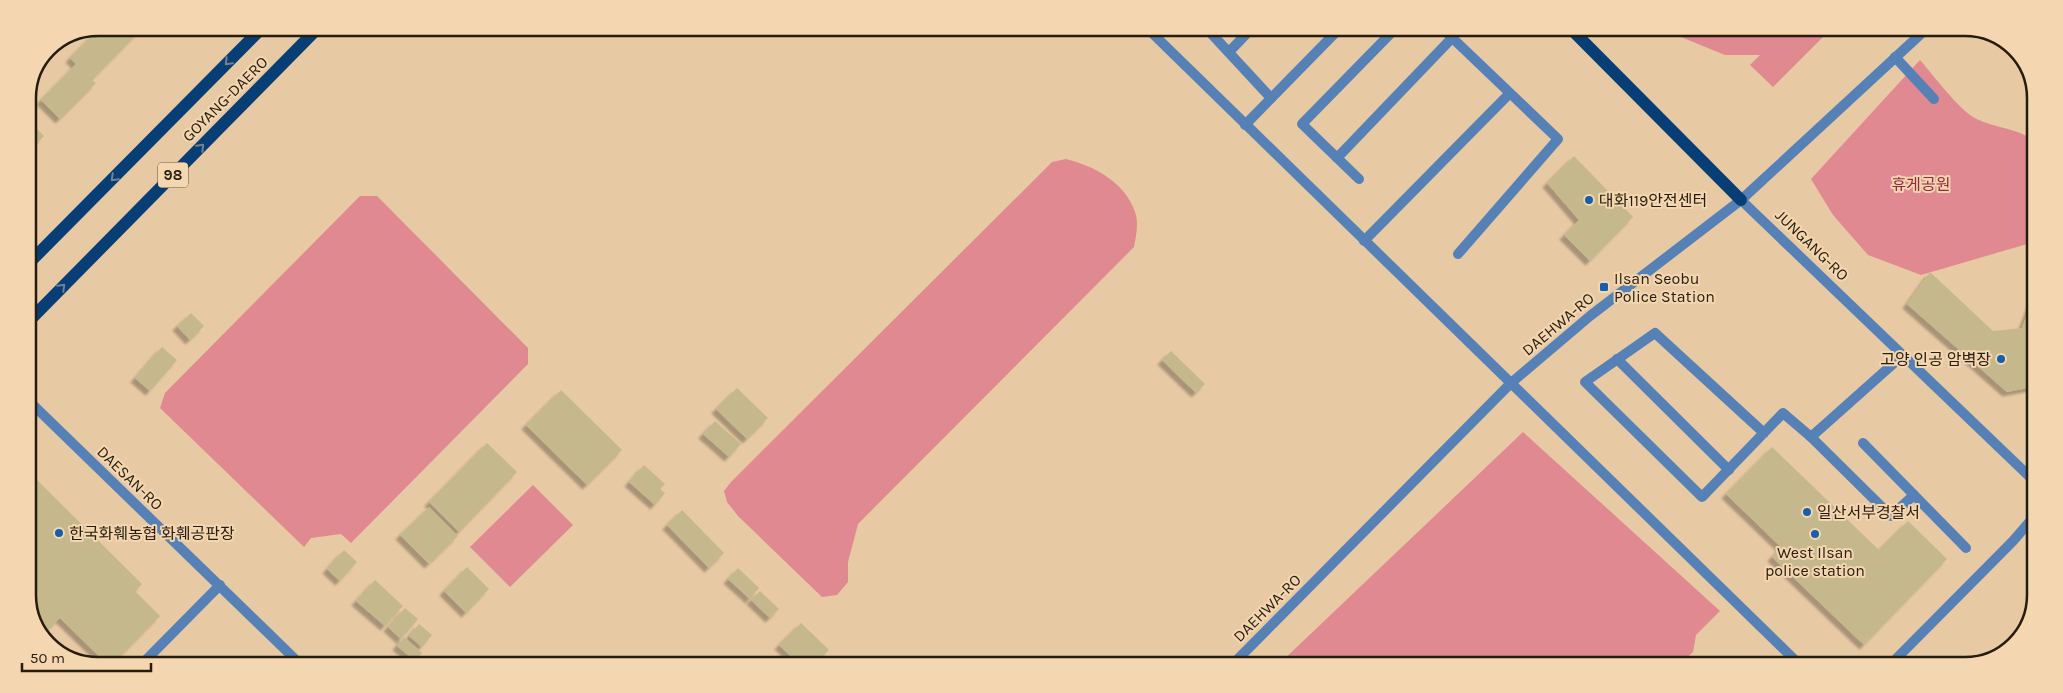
<svg xmlns="http://www.w3.org/2000/svg" width="2063" height="693" font-family="Karla,'Noto Sans KR',sans-serif">
	<style>
		.green { fill: #e08991 }
		.building { fill: #c4b88c; filter: url(#shadow) }
		.lines { fill: none; stroke-linecap: round; stroke-linejoin: round }
		.service { stroke: #5581b7; stroke-width: 10 }
		.minor { stroke: #5581b7; stroke-width: 10 }
		.tertiary { stroke: #5581b7; stroke-width: 10 }
		.primary { stroke: #073e76; stroke-width: 12 }
		.oneway { stroke: #728290 }
		.poi-dot { fill: #145fae; stroke: #f4d6b0; stroke-width: 2 }
		.labels { text-anchor: middle; dominant-baseline: central; stroke-width: 4; stroke-linejoin: round; paint-order: stroke }
		.shield { fill: #f4d6b0; stroke: #64543e; stroke-width: 1 }
		.shield-label { font-size: 15px; font-weight: bold; fill: #261c0d }
		.street-label { font-size: 16px; fill: #261c0d; stroke: #f4d6b0 }
		.park-label { font-size: 16px; fill: #98273d; stroke: #f4d6b0 }
		.poi-label { font-size: 16px; fill: #261c0d; stroke: #f4d6b0; text-anchor: start }
		.rim { fill: none; stroke: #261c0d; stroke-width: 2.5 }
	</style>
	<defs>
		<filter id="shadow"><feDropShadow dx="-4.5" dy="4.5" stdDeviation="1" flood-color="#0004"/></filter>
	</defs>
	<rect width="100%" height="100%" fill="#e7c9a3"/>
	<g class="green">
		<path d="M1674,31H1829L1773,87L1750,65L1760,55H1725L1681,37Z"/>
		<path d="M1920,60C1932,74 1958,108 1973,117C1991,128 2016,127 2035,141L2034,242L1921,275L1868,255L1833,215L1811,179Z"/>
		<path d="M1066,159C1094,166 1125,182 1135,212C1139,223 1136,236 1134,247L858,524L848,562V582L837,595L822,597L738,516L727,502L724,491L731,482L1052,162Z"/>
		<path d="M360,196H377L528,348V364L351,543L341,534L311,538L304,547L160,408L165,393Z"/>
		<path d="M1523,432L1720,611L1696,635L1693,652L1679,665L1279,664Z"/>
		<path d="M533,485L573,525L510,587L470,547Z"/>
	</g>
	<g class="building">
		<path d="M99,28H143L92,80L96,83L60,119L41,100L76,64L70,58Z"/>
		<path d="M28,120L44,136L28,152Z"/>
		<path d="M1574,156L1633,217L1590,261L1564,235L1579,220L1547,183Z"/>
		<path d="M1930,272L1993,331L2022,328L2034,296L2033,387L2007,392L1907,304Z"/>
		<path d="M191,313L204,326L190,340L177,326Z"/>
		<path d="M162,347L177,360L150,391L135,378Z"/>
		<path d="M1171,351L1205,384L1196,393L1162,360Z"/>
		<path d="M737,388L768,418L747,439L716,409Z"/>
		<path d="M561,390L622,450L587,485L526,425Z"/>
		<path d="M715,421L741,444L729,457L703,434Z"/>
		<path d="M487,443L517,472L459,532L429,502Z"/>
		<path d="M1772,447L1879,550L1908,521L1947,559L1864,645L1772,557L1781,547L1726,494Z"/>
		<path d="M644,465L665,484L660,489L665,493L655,505L629,482Z"/>
		<path d="M33,476L142,584L135,591L160,616L115,662H105L60,618L42,636L28,600V482Z"/>
		<path d="M429,507L458,536L429,564L400,535Z"/>
		<path d="M682,510L724,553L709,568L667,525Z"/>
		<path d="M344,550L357,562L340,581L327,569Z"/>
		<path d="M467,567L489,589L466,613L444,591Z"/>
		<path d="M738,568L759,588L750,599L728,579Z"/>
		<path d="M375,580L403,606L385,626L356,601Z"/>
		<path d="M760,591L779,609L770,618L751,600Z"/>
		<path d="M405,608L418,619L401,639L388,627Z"/>
		<path d="M801,623L829,650L817,663H798L779,645Z"/>
		<path d="M419,624L432,635L422,647L409,636Z"/>
		<path d="M404,637L422,653L415,661L397,646Z"/>
	</g>
	<g class="lines">
		<g class="service">
			<path d="M1208,30L1271,98"/>
			<path d="M1444,30L1558,139L1458,254"/>
			<path d="M1229,52L1250,30"/>
			<path d="M1895,57L1934,99"/>
			<path d="M1337,158L1452,38"/>
			<path d="M1359,179L1302,124L1394,30"/>
			<path d="M1364,241L1509,94"/>
			<path d="M1617,359L1729,470"/>
			<path d="M1764,433L1655,333L1585,382L1702,497L1783,413L1811,437L1891,516L1914,495"/>
			<path d="M1811,437L1903,355"/>
			<path d="M1863,443L1966,548"/>
		</g>
		<g class="minor">
			<path d="M1149,30L1800,665"/>
			<path d="M1245,125L1338,30"/>
			<path d="M144,662L220,585"/>
			<path d="M1890,665L2013,541L2032,519"/>
		</g>
		<g class="tertiary">
			<path d="M1741,200L2033,480"/>
			<path d="M28,400L298,662"/>
			<path d="M1233,664L1511,383L1590,316L1741,200L1924,31"/>
		</g>
		<g class="primary">
			<path d="M1572,30L1741,200"/>
			<path d="M28,264L262,28"/>
			<path d="M28,322L318,28"/>
		</g>
	</g>
	<defs><path id="oneway-chevron" d="M-2-3.5L2.5 0L-2 3.5" fill="none" stroke-width="1.6" stroke-linecap="round" stroke-linejoin="round" transform="scale(1.25)"/></defs>
	<g class="oneway">
		<use href="#oneway-chevron" transform="translate(228 62) rotate(135)"/>
		<use href="#oneway-chevron" transform="translate(201 147) rotate(-45)"/>
		<use href="#oneway-chevron" transform="translate(114 178) rotate(135)"/>
		<use href="#oneway-chevron" transform="translate(62 287) rotate(-45)"/>
	</g>
	<g class="poi-dot">
		<circle cx="1589" cy="200" r="5"/>
		<rect x="1599" y="282" width="10" height="10" rx="2.5"/>
		<circle cx="2001" cy="359" r="5"/>
		<circle cx="1807" cy="512" r="5"/>
		<circle cx="59" cy="533" r="5"/>
		<circle cx="1815" cy="534" r="5"/>
	</g>
	<g class="labels">
		<rect class="shield" x="158" y="162.5" width="30" height="25" rx="4"/>
		<g class="shield-label">
			<text x="173" y="175">98</text>
		</g>
		<g class="street-label">
			<text transform="translate(225 99) rotate(-45)">GOYANG-DAERO</text>
			<text transform="translate(1812 245) rotate(44)">JUNGANG-RO</text>
			<text transform="translate(1558 324) rotate(-40)">DAEHWA-RO</text>
			<text transform="translate(130 478) rotate(44)">DAESAN-RO</text>
			<text transform="translate(1267 608) rotate(-45)">DAEHWA-RO</text>
		</g>
		<g class="park-label">
			<text x="1921" y="184">휴게공원</text>
		</g>
		<g class="poi-label">
			<text x="1599" y="200">대화119안전센터</text>
			<text x="1614" y="278">Ilsan Seobu<tspan x="1614" dy="18">Police Station</tspan></text>
			<text x="1991" y="359" text-anchor="end">고양 인공 암벽장</text>
			<text x="1817" y="512">일산서부경찰서</text>
			<text x="69" y="533">한국화훼농협 화훼공판장</text>
			<text x="1815" y="552" text-anchor="middle">West Ilsan<tspan x="1815" dy="18">police station</tspan></text>
		</g>
	</g>
	<path d="M0 0H2063V693H0ZM98 36H1965A62 62 0 0 1 2027 98V595A62 62 0 0 1 1965 657H98A62 62 0 0 1 36 595V98A62 62 0 0 1 98 36Z" fill="#f4d6b0" fill-rule="evenodd"/>
	<path class="rim" d="M98 36H1965A62 62 0 0 1 2027 98V595A62 62 0 0 1 1965 657H98A62 62 0 0 1 36 595V98A62 62 0 0 1 98 36Z"/>
	<path d="M22 663v8h129v-8" fill="none" stroke="#261c0d" stroke-width="2.5"/>
	<text x="30" y="663" font-size="15" fill="#261c0d" stroke="#f4d6b0" stroke-width="4" paint-order="stroke">50 m</text>
</svg>
